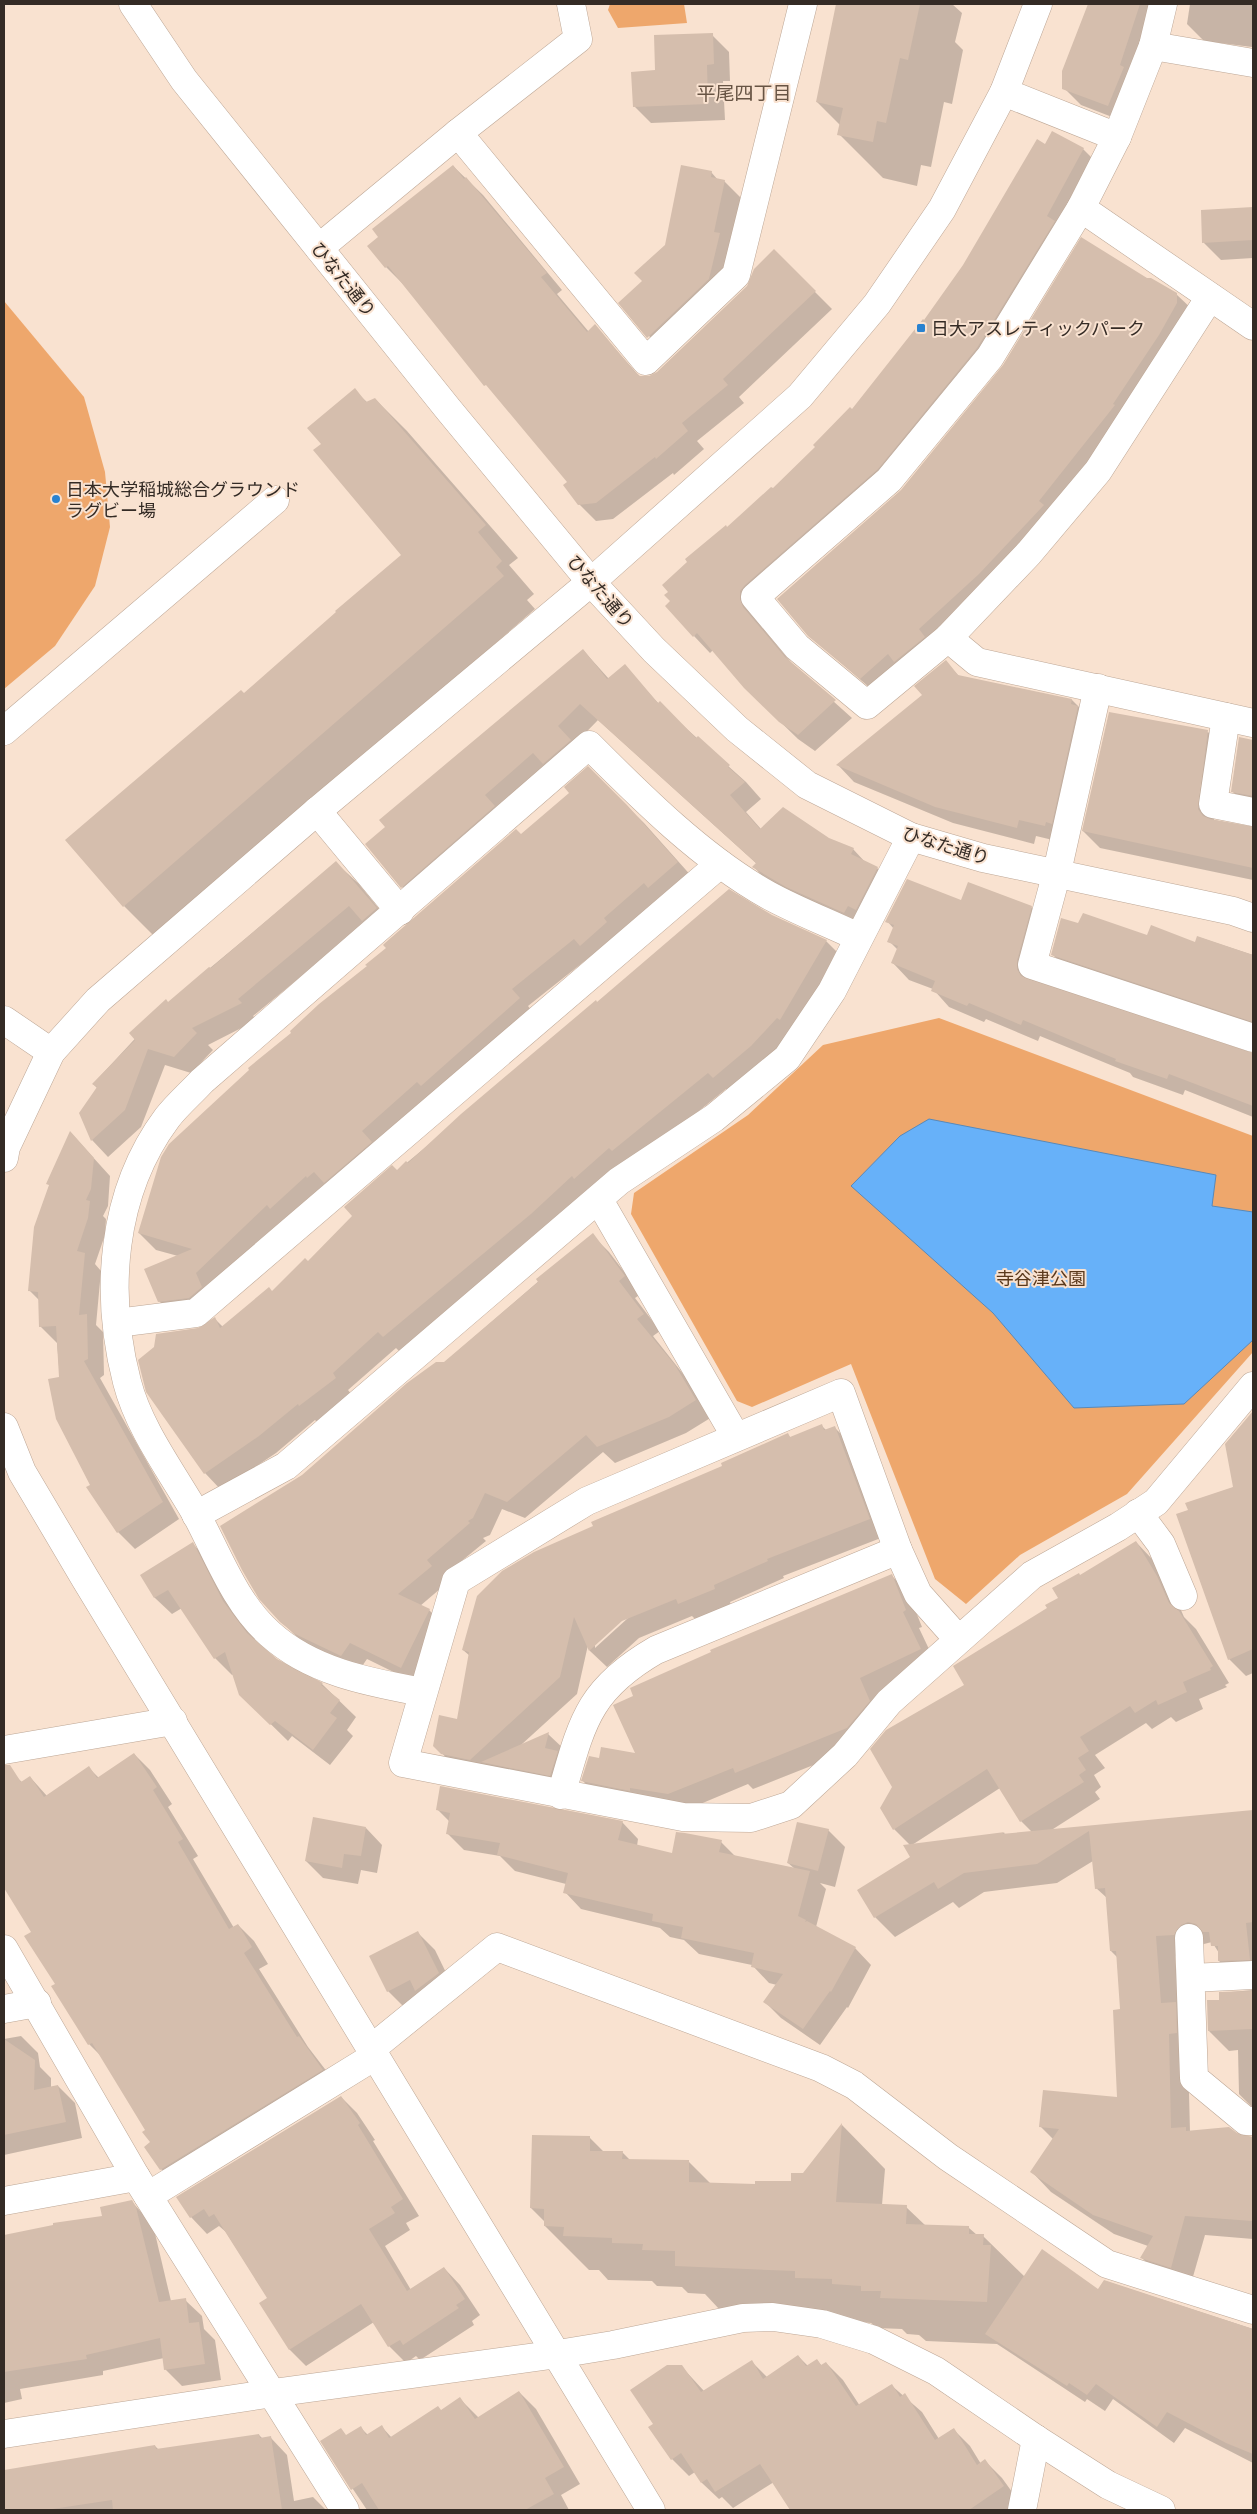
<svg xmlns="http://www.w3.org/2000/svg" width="1257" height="2514" font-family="Barlow,'Noto Sans JP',sans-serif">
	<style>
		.green { fill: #eea76c }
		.water { fill: #67b1f9; stroke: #5889b9 }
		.shadow { fill: #0003; fill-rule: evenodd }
		.building { fill: #d5bead }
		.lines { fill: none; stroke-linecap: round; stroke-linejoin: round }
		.minor-casing { stroke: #bda796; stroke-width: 29 }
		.minor { stroke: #fff; stroke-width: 28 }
		.poi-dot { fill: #2982d0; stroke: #f9e2d0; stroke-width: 2 }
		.labels { text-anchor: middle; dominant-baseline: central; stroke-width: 4; stroke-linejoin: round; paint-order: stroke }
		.street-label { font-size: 18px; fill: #342b25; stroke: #f9e2d0 }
		.poi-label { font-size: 18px; fill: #342b25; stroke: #f9e2d0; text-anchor: start }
		.park-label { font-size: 18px; fill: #5a391c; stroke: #f9e2d0 }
		.neighbourhood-label { font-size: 19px; fill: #675444; stroke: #f9e2d0 }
	</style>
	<rect width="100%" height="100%" fill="#f9e2d0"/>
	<g class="green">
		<path d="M610,4H684L687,23L618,28L608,10Z"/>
		<path d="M4,301L84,397L105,472L110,527L95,586L55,646L4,689Z"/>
		<path d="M939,1018L1253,1136V1352L1127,1494L1020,1555L966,1604L935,1579L851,1364L752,1407L737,1401L631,1214L634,1193L748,1115L823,1045Z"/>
	</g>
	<path class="water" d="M929,1119L1216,1175L1212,1206L1253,1212V1340L1184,1404L1074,1408L993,1313L851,1186L900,1136Z"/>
	<g class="shadow">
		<path d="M837,4H952L962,13L955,42L963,50L952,104L944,102L931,167L921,165L917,186L883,178L839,134L841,126L817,102Z"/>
		<path d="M1089,4H1162L1125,122L1081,105L1064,88V72Z"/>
		<path d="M1190,4H1253V45L1252,47L1204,41L1187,24Z"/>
		<path d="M712,35L729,52L730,81H723L725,120L651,123L634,106L656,72Z"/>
		<path d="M1046,145L1083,149L1100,166L994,365L761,602L756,617L760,625L794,666L852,718L815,751L798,739L763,705L713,650L710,653L694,636L727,528L773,490L852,411L925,322Z"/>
		<path d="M453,166L483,195L562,290L557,294L589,332L595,326L640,377L649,378L658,373L748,287L774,251L832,309L739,397L744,403L697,441L704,449L674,475L673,473L613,519L596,521L579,504L569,482L403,284L386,267Z"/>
		<path d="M711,172L718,180L724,181L741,198L736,251L665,354L620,303L644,281Z"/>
		<path d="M1253,208V258L1221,260L1204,243L1202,211Z"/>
		<path d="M1176,294L1194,311L1055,518L878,695L809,635Z"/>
		<path d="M354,390L368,403L375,399L407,431L518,558L509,565L534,594L527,600L535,609L156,938L124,906L244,695L403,555L323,444Z"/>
		<path d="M583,650L609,679L624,666L659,704L746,782L761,799L746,812L761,829L829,839L853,849L866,863L877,868L894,885L861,929L770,884L754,867L757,864L598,720L419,904L402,887Z"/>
		<path d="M945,662L960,677L1072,700L1089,717L1061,842L1036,836L1034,844L953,823L854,782L838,765L923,695Z"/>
		<path d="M1208,732L1224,748L1214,820L1253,827V880L1100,848L1083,831Z"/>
		<path d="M1251,740H1253V809L1249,808L1232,791Z"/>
		<path d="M588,768L644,823L694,879L597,962L591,956L528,1006L536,1016L176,1318L159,1301L178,1256L156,1250L139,1233L293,1033L571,793Z"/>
		<path d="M336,863L358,883L393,926L366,923L253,1016L257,1020L208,1045L213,1050L191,1073L165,1065L141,1127L108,1157L92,1140L97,1088L93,1084L168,1003Z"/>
		<path d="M961,902L1031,907L1048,924L1033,983L1253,1054V1117L1185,1090L1183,1095L1133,1077L1130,1073L1040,1036L1038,1041L986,1019L984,1022L949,1007L933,989L909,980L893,963L898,950L889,941L894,929L887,921Z"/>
		<path d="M771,916L826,941L843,958L798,1036L731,1094L726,1089L401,1353L396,1348L348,1390L352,1395L317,1422L315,1420L276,1453L221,1490L205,1473L198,1330L215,1319L223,1327L273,1292L308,1263L397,1171L597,1004Z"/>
		<path d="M1079,925L1195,944L1198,937L1253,955V1032L1069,971L1052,954Z"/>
		<path d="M71,1133L110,1176L108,1206L103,1216L106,1219L105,1235L95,1264L101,1271L96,1325L103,1332L104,1375L100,1378L179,1519L135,1549L118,1532L91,1485L60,1378L57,1343L40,1326L39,1300L29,1290Z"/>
		<path d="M592,1235L609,1252L641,1294L635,1298L660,1331L653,1336L691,1384L712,1417L686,1433L615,1463L603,1452L525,1518L502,1509L490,1535L483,1538L486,1541L442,1577L447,1583L420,1606L429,1610L446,1627L418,1684L367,1659L358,1672L299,1639L281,1621L303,1476L444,1363Z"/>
		<path d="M1253,1413V1673L1246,1676L1229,1659L1189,1511L1234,1487L1227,1444Z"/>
		<path d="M822,1426L827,1431L835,1428L852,1445L886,1536L783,1576L784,1578L730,1602L731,1606L696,1620L692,1616L639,1638L607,1667L590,1651L588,1645L577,1694L521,1745L548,1734L565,1750L567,1792L459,1771L434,1745L458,1720L470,1656L463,1650L724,1466L788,1435L791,1438ZM626,1616L628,1618L595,1648V1644Z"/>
		<path d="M1136,1542L1152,1559L1174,1594L1184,1617L1196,1629L1229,1683L1225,1685L1227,1687L1199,1699L1203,1709L1176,1722L1171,1717L1152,1729L1146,1723L1095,1755L1105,1768L1094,1775L1101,1787L1095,1792L1100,1799L1050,1831L1253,1811V1980H1239L1219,1961V1953L1212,1942L1200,1945L1194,1954L1175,1956L1179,2008L1188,2053L1190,2132L1253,2138V2239L1205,2235L1190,2287L1162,2278L1142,2258L1148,2246L1114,2234L1051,2192L1032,2172L1053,2139L1041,2127L1118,2099L1121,2010L1117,1957L1111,1951L1107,1898L1096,1888L1093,1861L1057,1883L984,1892L959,1908L953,1902L895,1937L875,1917L912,1857L910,1845L894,1829L966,1685L1049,1609L1081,1576ZM1000,1788L1021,1821L1032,1832L1006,1835L1004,1833L912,1845Z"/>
		<path d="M193,1544L209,1561L240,1619L259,1645L277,1661L322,1684L356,1717L347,1730L353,1736L330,1765L292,1736L288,1741L240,1694L234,1674L232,1675L215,1658L182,1608L172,1614L155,1598L142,1575Z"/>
		<path d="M891,1575L908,1592L922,1627L919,1628L937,1666L876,1695L886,1718L864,1745L753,1789L748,1784L686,1810L599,1798L583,1781L600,1760L637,1755L635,1696Z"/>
		<path d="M134,1754L150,1770L172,1804L168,1807L198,1856L193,1859L234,1928L238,1925L254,1941L268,1964L259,1969L308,2047L338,2086L177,2186L161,2169L145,2147L151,2143L147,2130L103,2058L89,2044L53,1986L56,1984L32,1932L4,1886V1785L16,1777L22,1782L30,1777L47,1796L89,1768L99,1778Z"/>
		<path d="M438,1810L622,1822L638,1839L637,1846L673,1854L721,1842L736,1857L795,1869L788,1863L828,1830L845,1847L835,1887L820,1883L826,1889L816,1927L855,1948L871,1965L848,2008L847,2007L820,2045L781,2018L765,2002L777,1985L769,1983L752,1965L699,1954L684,1940L670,1937L660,1928L581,1909L565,1892L566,1884L515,1871L500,1856L464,1850L447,1833L450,1822Z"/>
		<path d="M366,1828L382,1845L377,1873L361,1870L358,1884L323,1878L306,1861Z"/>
		<path d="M418,1933L435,1950L455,1991L405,2008L388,1991Z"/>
		<path d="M1253,1990V2108L1239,2094L1238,2050L1229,2051L1209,2031L1220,2001V1993Z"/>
		<path d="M21,2036L38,2053L40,2067L51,2078V2088L58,2086L75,2103L82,2138L4,2155V2039Z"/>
		<path d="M341,2097L357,2113L375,2140L373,2141L419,2216L406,2223L410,2230L385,2246L411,2290L444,2268L460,2285L480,2315L472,2321L474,2325L420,2360L416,2356L406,2363L389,2346L374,2322L306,2366L290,2350L261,2303L268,2298L226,2232L219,2226L207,2234L191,2217L178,2197Z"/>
		<path d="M842,2125L885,2169L882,2205L906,2207L926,2226L969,2228L977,2235L983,2236L1025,2277L1098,2291L1105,2281L1253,2329V2463L1185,2428L1174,2443L1113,2399L1105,2411L1087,2399L1085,2402L997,2344L926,2341L919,2335L907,2334L902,2329L877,2328L871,2323L720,2310L705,2294L688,2293L682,2287L657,2286L652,2281L608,2280L599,2270H589L545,2226V2222L531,2208L590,2138L604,2152H622L630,2160L689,2162L711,2184L756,2185L792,2183L804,2174Z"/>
		<path d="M132,2202L153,2225L171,2301L185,2300L202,2316L204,2329L215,2340L221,2380L182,2386L165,2369L164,2358L103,2371V2375L20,2389L22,2399L4,2403V2236L103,2217Z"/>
		<path d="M798,2356L808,2366L817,2360L822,2366L826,2363L843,2380L860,2406L891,2385L922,2412L939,2439L953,2429L970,2446L981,2464L985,2461L1002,2478L1020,2503L1010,2510H791L774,2482L733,2508L722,2497L719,2499L702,2483L695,2472L689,2476L672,2459L655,2424L681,2366L704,2391L752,2362L768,2378Z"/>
		<path d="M519,2392L536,2409L580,2484L561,2495L569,2510H367L326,2449L361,2428L368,2435L382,2427L392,2438L441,2411L460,2399L479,2418Z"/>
		<path d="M259,2435L263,2439L271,2438L287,2455L294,2501L313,2497L326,2510H4V2472L155,2446L159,2450Z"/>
	</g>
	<g class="building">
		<path d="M836,4H920L908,60L900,58L886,123L877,121L873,142L837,135L843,108L816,102Z"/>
		<path d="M1088,4H1140L1120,65L1124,67L1108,106L1062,89V71Z"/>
		<path d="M713,33L714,64L707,65L708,104L633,107L631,72L655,70L654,35Z"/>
		<path d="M1052,131L1084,148L1047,216L1055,221L977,348L878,469L745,585L740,591V599L743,607L785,657L836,700L798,735L779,722L744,688L697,633L693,637L665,606L670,601L664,595L668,592L662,585L687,562L685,559L726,525L727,527L771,487L773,488L815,447L813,445L850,407L852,409L923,319L924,320L963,265L1037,139L1045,144Z"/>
		<path d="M453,165L464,179L466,177L547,273L541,277L587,332L595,324L634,371L640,376H649L657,372L747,286L754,269L774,249L816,291L723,379L728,385L682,423L688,431L656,459L655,457L596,503L578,505L563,485L567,482L486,385L484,386L388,266L385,268L367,246L378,237L372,229Z"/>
		<path d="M681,165L712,171L711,177L725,180L714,232L720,233L709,279L647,338L618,303L642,281L634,273L665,245Z"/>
		<path d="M1253,207V240L1202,243L1201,210Z"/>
		<path d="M1081,237L1147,278H1151L1177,293V303L1159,335L1113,404L1115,405L1039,501L1044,505L979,574L919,629L925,637L894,662L888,654L860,679L808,636L777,599L901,490L1003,365Z"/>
		<path d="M355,388L366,402L375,398L486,525L478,532L502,561L496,567L504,576L123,907L65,840L241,690L244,693L336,612L335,611L401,555L313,450L321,444L307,428Z"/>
		<path d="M583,649L607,679L625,664L658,703L660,701L696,738L698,736L730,765L728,767L745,782L730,795L760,829L783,807L829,838L854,848L851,854L878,867L856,910L848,906L844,913L786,887L752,867L756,863L580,704L558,726L571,740L543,764L533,753L485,795L495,806L401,888L365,844L385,827L379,820Z"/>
		<path d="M946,660L958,675L1072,699L1071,704L1078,706L1052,824L1046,822L1045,826L1019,820L1017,828L935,807L836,765L922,695L914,686Z"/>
		<path d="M1109,712L1208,730L1198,809L1203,816L1210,819L1253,827V868L1082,831Z"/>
		<path d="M1239,737L1253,740V796L1231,792Z"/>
		<path d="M588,766L627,805L678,862L648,888L644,883L604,918L607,922L580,946L574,939L512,989L520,998L421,1086L417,1082L362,1131L372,1142L324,1183L314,1172L307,1178L306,1176L270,1209L267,1205L196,1273L202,1287L189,1298L158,1302L144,1269L192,1249L138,1233L161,1157L169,1144L249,1070L248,1068L291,1033L290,1031L319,1004L367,966L365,965L386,948L383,945L385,943L516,829L521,834L569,793L564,787Z"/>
		<path d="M336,861L377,908L362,921L349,906L238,999L242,1003L192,1028L197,1033L174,1057L148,1049L125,1110L91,1141L79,1113L97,1087L92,1084L135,1040L129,1033L166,999L168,1002L209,967L211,968Z"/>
		<path d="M907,879L961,900L968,882L1032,906L1017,961V969L1021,976L1253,1053V1106L1169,1074L1167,1079L1115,1061L1116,1059L1023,1020L1021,1025L969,1003L967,1006L931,991L935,981L891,963L898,946L887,942L894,925L885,922Z"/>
		<path d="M729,889L772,915L827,940L780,1020L777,1018L751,1046L713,1078L708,1073L612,1151L609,1148L574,1179L572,1176L531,1214L383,1337L378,1332L333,1373L336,1378L299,1406L298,1404L259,1436L204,1474L146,1392L138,1360L154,1347L156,1334L198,1328L215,1317L220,1328L269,1287L272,1291L305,1258L308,1261L352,1216L344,1207L392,1165L397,1170L406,1161L408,1163L461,1114L596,1000L597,1002Z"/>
		<path d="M1083,913L1147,935L1151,925L1195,942L1197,936L1253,955V1022L1051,955L1061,918L1078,923Z"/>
		<path d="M70,1131L94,1158L91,1189L86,1200L90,1201L88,1218L77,1251L85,1253L79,1315L87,1314L88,1359L84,1361L163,1502L117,1533L86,1487L90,1485L56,1419L48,1379L59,1377L56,1326L39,1327L38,1292L28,1291L34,1227L49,1185L46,1184Z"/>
		<path d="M593,1233L625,1276L619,1281L644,1314L637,1319L675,1365L696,1400L669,1417L597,1447L586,1435L507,1502L485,1493L473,1518L468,1521L470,1523L427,1560L432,1566L398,1594L430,1609L401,1668L350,1643L341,1656L295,1634L280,1622L259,1599L242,1570L220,1526L302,1475L407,1383L436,1362H444L538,1282L536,1279Z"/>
		<path d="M1253,1411V1649L1228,1660L1176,1514L1188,1510L1185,1503L1233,1487L1225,1444Z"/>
		<path d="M822,1424L824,1430L835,1426L870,1519L767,1559L768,1561L714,1585L715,1589L678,1604L676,1599L622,1621L589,1651L574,1617L560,1677L470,1760L441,1754L433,1746L439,1715L457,1719L469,1652L462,1650L477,1596L502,1571L534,1552L593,1526L591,1522L722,1466L721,1463L788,1433L790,1437Z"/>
		<path d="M1136,1541L1157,1576L1169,1603L1179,1611L1213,1666L1210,1668L1211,1670L1183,1682L1187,1692L1158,1705L1156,1700L1135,1713L1130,1706L1080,1737L1089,1751L1078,1758L1086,1770L1079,1775L1084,1782L1020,1822L987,1769L893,1830L880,1808L892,1787L870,1749L886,1730L964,1685L953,1666L1047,1608L1045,1605L1058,1598L1052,1588L1079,1573L1080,1575Z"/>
		<path d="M193,1542L223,1601L247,1633L277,1659L323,1683L321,1685L340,1700L330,1713L337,1718L313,1750L275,1721L270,1725L239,1695L225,1652L214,1659L168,1590L154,1598L140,1575Z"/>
		<path d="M892,1574L906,1610L903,1612L921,1649L860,1678L870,1701L847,1728L735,1773L733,1768L668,1794L630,1788V1791L581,1781L589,1756L599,1758L601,1747L635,1753L613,1705L633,1696L630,1688L711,1652L710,1650Z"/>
		<path d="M549,1732L545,1748L558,1751L550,1776L481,1762Z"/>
		<path d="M134,1753L157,1787L153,1790L183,1839L178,1842L229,1929L238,1924L252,1947L244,1953L297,2037L299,2036L323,2070L160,2170L144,2147L150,2142L142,2132L145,2130L92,2043L88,2045L51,1986L55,1984L24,1936L31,1932L4,1888V1765H10L21,1782L30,1776L44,1797L89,1766L97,1778Z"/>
		<path d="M440,1786L623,1821L618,1840L672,1853L676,1832L685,1833L722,1840L719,1852L810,1871L798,1916L806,1920L805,1922L807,1921L856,1947L831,1992L830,1991L803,2029L763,2002L783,1974L751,1967L754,1953L681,1938L683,1927L652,1921L653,1914L563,1893L568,1873L497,1855L500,1843L446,1834L450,1813L436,1810Z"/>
		<path d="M1253,1810V1922L1246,1923L1250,1960L1218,1961V1946H1211L1209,1932H1203L1196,1924L1188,1922L1181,1925L1174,1935L1156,1936L1161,2003L1176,2002L1177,2033L1169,2034L1171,2128L1186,2127V2131L1229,2127L1237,2133L1253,2137L1252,2221L1185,2216L1171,2268L1140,2258L1153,2236L1093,2215L1030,2172L1059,2129L1039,2127L1043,2090L1117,2097L1113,2010L1120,2009L1116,1951H1110L1105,1888L1095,1889L1089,1831L1037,1864L964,1873L938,1889L934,1882L874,1918L857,1890L910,1857L903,1845L1005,1832L1001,1834Z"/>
		<path d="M313,1817L366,1827L361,1856L344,1854L342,1868L305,1861Z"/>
		<path d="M797,1822L829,1829L818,1871L787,1863Z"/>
		<path d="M418,1931L439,1973L415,1991L410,1980L387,1992L369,1956Z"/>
		<path d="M1253,1991V2029L1208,2031L1207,2000H1219V1992Z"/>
		<path d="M4,2039L35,2060L34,2090L58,2085L66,2122L4,2135Z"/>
		<path d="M341,2096L360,2123L358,2125L403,2199L391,2207L395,2213L369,2229L407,2291L444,2267L465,2299L456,2305L459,2308L403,2345L400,2340L388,2347L361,2304L289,2350L259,2303L267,2298L214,2214L209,2217L204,2209L190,2218L176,2197Z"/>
		<path d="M842,2123L836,2202L907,2205L906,2224L969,2226V2234H984L983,2245H991L987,2302L880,2298L881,2291H861V2286L832,2284V2279L795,2278V2271L675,2266V2251L642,2250L643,2244L612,2243V2238L563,2236L564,2227L544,2226V2209L530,2208L532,2135L590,2136V2151H623L622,2159L689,2160V2182L755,2184V2181H791V2173H803Z"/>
		<path d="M132,2200L136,2207L159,2302L186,2298L189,2323L199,2322L205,2364L164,2370L160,2338L86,2355L87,2359L4,2372V2235L53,2225V2223L102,2216L100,2207Z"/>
		<path d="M1042,2249L1098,2289L1104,2280L1253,2329V2454L1226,2443L1167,2412L1157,2427L1096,2384L1087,2395L1069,2383L1067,2386L985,2334Z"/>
		<path d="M798,2355L806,2366L817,2359L821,2365L826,2362L856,2406L892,2384L900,2397L905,2393L935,2440L954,2428L977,2465L985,2459L1004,2486L969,2510H790L760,2464L715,2492L707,2479L701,2483L681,2453L671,2460L648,2427L653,2424L630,2390L667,2365H682L701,2392L752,2360L763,2379Z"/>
		<path d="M519,2391L564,2467L545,2478L554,2494L525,2510H379L362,2483L351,2490L320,2441L341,2428L346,2435L361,2426L366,2435L382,2425L389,2438L438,2406L441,2410L460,2397L475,2419Z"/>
		<path d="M259,2434L260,2438L271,2436L282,2510H113L112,2500L46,2510H4V2470L155,2445L156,2449Z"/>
	</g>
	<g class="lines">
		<g class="minor-casing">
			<g id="minor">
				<path d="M133,4L184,80L448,409L591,582L654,650L737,729L807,785L911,837L983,858L1233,911L1253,918"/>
				<path d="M1163,4L1153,46L1117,137L1081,208L990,357L889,480L755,597L797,647L867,705L948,638L1029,553L1098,471L1210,297"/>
				<path d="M1153,46L1253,63"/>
				<path d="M1004,92L1117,137"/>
				<path d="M458,133L646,361L736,275L803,4"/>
				<path d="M1081,208L1253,326"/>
				<path d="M319,248L458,133L578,39L571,4"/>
				<path d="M948,638L977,662L1253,723"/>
				<path d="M1098,688L1057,872L1032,965L1253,1038"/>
				<path d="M1226,717L1213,804L1253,812"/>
				<path d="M4,731L275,500"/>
				<path d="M317,811L400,911"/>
				<path d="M4,1020L51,1052"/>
				<path d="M4,1158L6,1147L51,1052L98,1000L317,811L591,582L800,396L877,304L942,209L1004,92L1038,4"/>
				<path d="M599,1200L736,1437"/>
				<path d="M117,1323L196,1313L720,864"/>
				<path d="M4,1427L22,1472L86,1580L651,2510"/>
				<path d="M1138,1513L1161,1544L1183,1596"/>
				<path d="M196,1515L286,1466L619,1181L714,1118L787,1058L832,991L911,837"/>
				<path d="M958,1639L918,1594L898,1550L841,1393L587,1501L456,1581L403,1763L683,1817L751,1818L791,1805L845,1755L889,1702L1032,1575L1118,1527L1156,1502L1253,1386"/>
				<path d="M422,1692C369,1682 312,1672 270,1634C235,1603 218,1555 196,1514C172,1472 139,1429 127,1382C104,1293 111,1193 167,1118C177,1105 191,1093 202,1081L589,745C642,798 702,858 768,895C797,911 829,923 858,937"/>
				<path d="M4,1750L173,1721"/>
				<path d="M561,1795C582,1723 587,1690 656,1650L898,1550"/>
				<path d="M1189,1938L1194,2078L1246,2121H1253"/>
				<path d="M4,1949L136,2177L345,2510"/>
				<path d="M1191,1978L1253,1975"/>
				<path d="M4,2009L37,2003"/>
				<path d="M371,2049L497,1947L821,2068L854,2085L948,2157L1107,2264L1253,2310"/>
				<path d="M148,2196L375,2056"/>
				<path d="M4,2201L136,2177"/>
				<path d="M4,2434L273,2393L558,2354L613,2345L743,2318L773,2317L822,2324L874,2340L936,2371L1036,2439L1108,2485L1161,2510"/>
				<path d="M1022,2510L1036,2439"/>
			</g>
		</g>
		<use href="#minor" class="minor"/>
	</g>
	<g class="poi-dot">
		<rect x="916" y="323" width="10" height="10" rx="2.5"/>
		<circle cx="56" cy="499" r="5"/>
	</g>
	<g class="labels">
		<g class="street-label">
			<text transform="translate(344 279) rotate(51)">ひなた通り</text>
			<text transform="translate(601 591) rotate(49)">ひなた通り</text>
			<text transform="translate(946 845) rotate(17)">ひなた通り</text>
		</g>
		<g class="poi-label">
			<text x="931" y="328">日大アスレティックパーク</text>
			<text x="66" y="489">日本大学稲城総合グラウンド<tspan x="66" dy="21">ラグビー場</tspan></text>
		</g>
		<g class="park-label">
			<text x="1041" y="1278">寺谷津公園</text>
		</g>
		<g class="neighbourhood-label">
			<text x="744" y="92">平尾四丁目</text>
		</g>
	</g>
	<rect width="1257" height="2514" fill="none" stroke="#342b25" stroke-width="10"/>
</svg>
